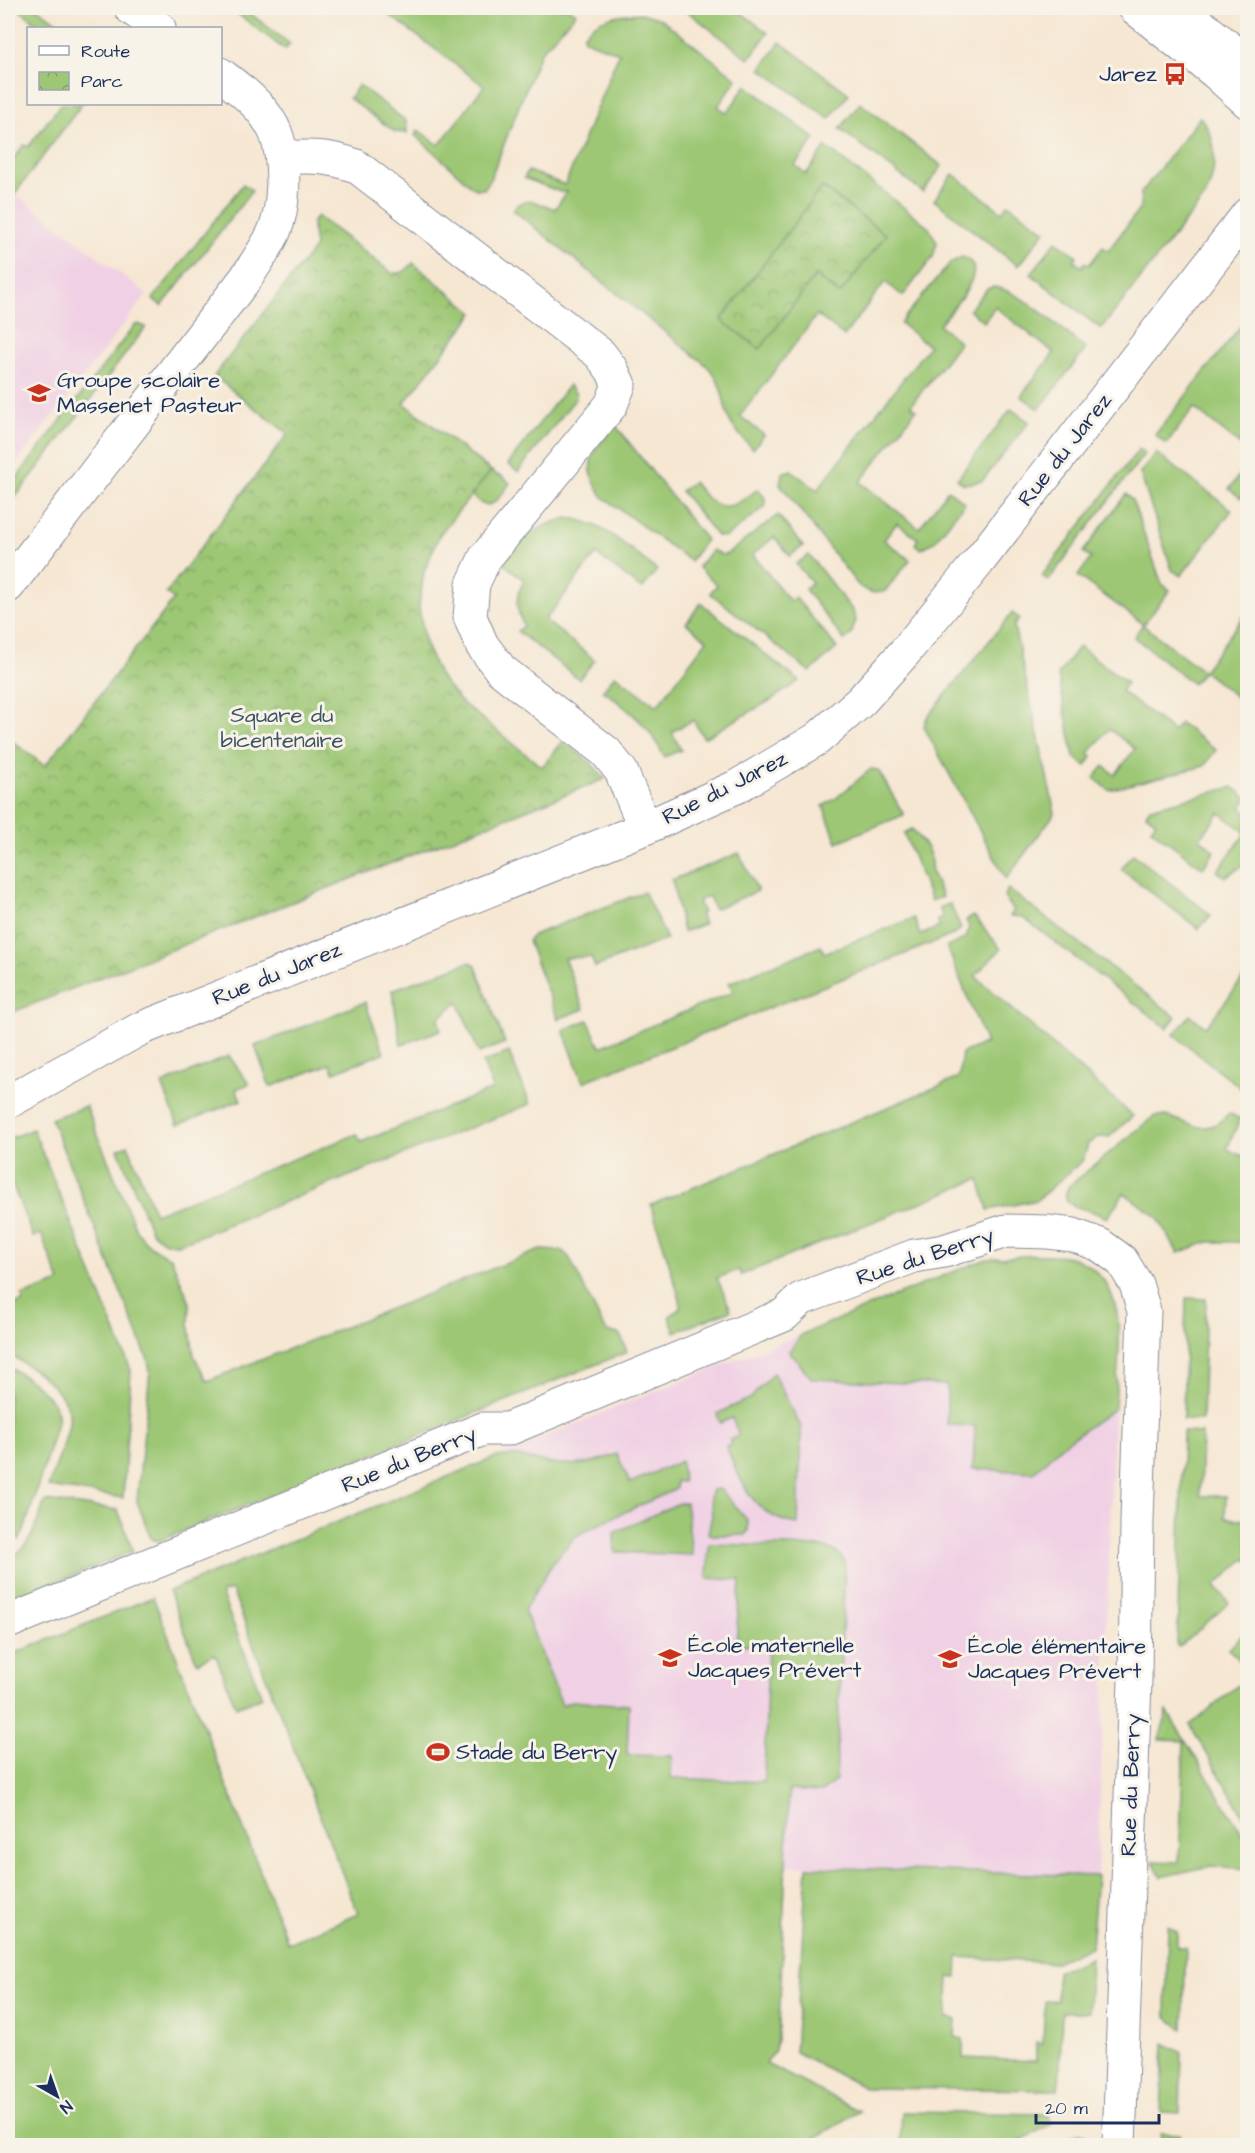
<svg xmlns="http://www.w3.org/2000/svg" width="1255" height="2153" font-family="'Architects Daughter',sans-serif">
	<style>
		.built { fill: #f0d0e4 }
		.green { fill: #9dc774; stroke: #5c7b69; stroke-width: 1.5; fill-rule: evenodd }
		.park { fill: url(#park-crowns); stroke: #5c7b69; stroke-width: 1.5 }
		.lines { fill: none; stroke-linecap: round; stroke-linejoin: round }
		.street-casing { stroke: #888b98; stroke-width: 35 }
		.secondary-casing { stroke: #888b98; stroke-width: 35 }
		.street { stroke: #fff; stroke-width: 33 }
		.secondary { stroke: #fff; stroke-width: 33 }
		.labels { text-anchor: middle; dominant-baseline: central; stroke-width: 6; stroke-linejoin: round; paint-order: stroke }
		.poi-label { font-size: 22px; fill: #1b2f5e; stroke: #f7f3e8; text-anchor: start }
		.street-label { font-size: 22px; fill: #1b2f5e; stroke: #f7f3e8 }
		.park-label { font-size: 22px; fill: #3c5564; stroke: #f7f3e8 }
	</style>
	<defs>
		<pattern id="park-crowns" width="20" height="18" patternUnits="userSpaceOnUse" patternTransform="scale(1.5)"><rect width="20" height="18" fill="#9dc774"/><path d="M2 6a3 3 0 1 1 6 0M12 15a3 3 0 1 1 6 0" fill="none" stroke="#7fa262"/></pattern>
	</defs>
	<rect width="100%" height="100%" fill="#f7f3e8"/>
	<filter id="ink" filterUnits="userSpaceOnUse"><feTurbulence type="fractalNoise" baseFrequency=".0167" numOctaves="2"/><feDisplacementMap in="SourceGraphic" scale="12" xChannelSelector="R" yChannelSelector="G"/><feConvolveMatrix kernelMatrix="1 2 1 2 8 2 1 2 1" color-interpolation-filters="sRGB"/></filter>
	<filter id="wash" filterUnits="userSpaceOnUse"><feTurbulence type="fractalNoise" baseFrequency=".008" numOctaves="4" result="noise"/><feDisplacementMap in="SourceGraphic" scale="24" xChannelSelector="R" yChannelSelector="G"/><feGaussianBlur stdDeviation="1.35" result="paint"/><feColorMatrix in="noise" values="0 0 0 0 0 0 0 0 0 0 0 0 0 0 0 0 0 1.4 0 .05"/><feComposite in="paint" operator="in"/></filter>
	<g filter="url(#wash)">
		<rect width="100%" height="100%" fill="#f6e7d3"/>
		<g class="built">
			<path d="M8,188L147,294L8,474Z"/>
			<path d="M1035,1255L1059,1256L1079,1260L1090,1267L1106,1283L1116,1303L1118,1314L1097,1876L624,1860L468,1469L650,1393L802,1334L965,1267L987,1259Z"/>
		</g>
		<g class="green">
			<path d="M17,8H37L65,28H43Z"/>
			<path d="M230,8H243L290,44L285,50Z"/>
			<path d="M391,8H568L576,13L540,53L489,182L484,189H476L471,186L415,135L418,130L439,145L484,86L387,13Z"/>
			<path d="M683,8H735L768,33L749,59Z"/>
			<path d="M642,13L661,19L737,79L718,106L727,113L746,85L815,139L795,165L806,174L826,147L920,220L929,228L937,242L933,257L903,296L885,282L844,336L817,315L740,416L764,435L753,449C745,440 733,430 729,419C721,397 724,383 706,365L513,210L517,205L530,200L555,209L567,192H560L524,178L528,171L565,185L619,53L585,40L583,36C596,16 621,14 642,13ZM823,187L885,235L840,294L815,276L803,212Z"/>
			<path d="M780,42L849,94L829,119L761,69Z"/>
			<path d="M359,85L406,121L407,133L395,132L349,98Z"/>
			<path d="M860,103L942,166L923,192L840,129Z"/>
			<path d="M61,104H82L8,203V166L24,145L28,147Z"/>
			<path d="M1200,117C1219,139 1217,170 1206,195L1101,329L1031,274L1056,241L1077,256L1074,261L1082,267L1085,262L1089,265L1103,247L1108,251L1141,207V193Z"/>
			<path d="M953,174L1002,212L1008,204L1045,231L1018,266L934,200Z"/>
			<path d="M243,184L252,191L162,306L153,299Z"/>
			<path d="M962,257C995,266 948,313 939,325L960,342L911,405L916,410L860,482L919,528L948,490L965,503L934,542L921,549L915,544L918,539L897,523L884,540L910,560L885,591C873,595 866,592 857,584L780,484L782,473L791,470L817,490L929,346L900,323L950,263Z"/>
			<path d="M993,287C1020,289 1064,332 1086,349L1039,409L1021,396L1054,353L995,307L984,322L969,310L987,289Z"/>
			<path d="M1247,318V442L1243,447L1194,408L1166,444L1155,435Z"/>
			<path d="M138,324L146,327L8,507V489L134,326Z"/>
			<path d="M569,385L576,394V398L518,472L508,464Z"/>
			<path d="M393,395L498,476L500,475L510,483C503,492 495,509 482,504L399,437Z"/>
			<path d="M1011,409L1029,422L982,481L964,484L957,479Z"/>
			<path d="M616,426L706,540L690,561L603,497C580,465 591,451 616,426Z"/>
			<path d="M1139,449L1145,453L1048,581L1042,576Z"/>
			<path d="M1156,453L1232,510L1181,576L1172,570L1140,473Z"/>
			<path d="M1247,464V489L1241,498L1229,489Z"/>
			<path d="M693,482C717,513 728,513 758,489L765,498V507L726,537L717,536L681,491Z"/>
			<path d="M1126,494L1132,500L1162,584L1170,590L1143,625L1203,671L1247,612V705L1203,671L1193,684L1134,637L1143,624L1078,576L1091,558L1083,552Z"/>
			<path d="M778,515L803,546L790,556L774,537L753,555L790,601L795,597L837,648L810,672L710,593L717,585L698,567L712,550L722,555L727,554Z"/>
			<path d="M568,518C603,521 630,550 657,570L642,589L596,554L545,620L595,660L579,679L517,631L524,626C515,609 515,597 524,580L503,563C521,538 538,525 568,518Z"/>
			<path d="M809,555L852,610L856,620L851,635L844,640L805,589L812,583L796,564Z"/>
			<path d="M701,603L799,681L771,700L704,738L693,720L672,732L681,750L664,757C650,726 633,714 607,693L602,691L615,675L657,706L707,640L686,623Z"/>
			<path d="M1012,613L1019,618L1014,626L1055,813L1006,879L924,727L926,719Z"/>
			<path d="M1079,646L1127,683L1121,691L1173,731L1180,723L1216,750L1204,766L1109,790L1094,778L1104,766L1115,775L1135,749L1109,729L1089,753L1092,757L1086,766L1074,757L1058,675Z"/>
			<path d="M871,769L878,770L904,815L837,842L823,806L835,799Z"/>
			<path d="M1233,787L1247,798L1241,808L1247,813V863L1225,877L1217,871L1246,833L1220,813L1200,838L1215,851L1203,868L1151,829L1156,822L1146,814L1150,808Z"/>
			<path d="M912,829L927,848L930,855L932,872L942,897L931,901L904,833Z"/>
			<path d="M739,853L758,891L714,909L709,896L698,901L703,913L700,914L704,924L683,932L672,880Z"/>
			<path d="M1133,854L1211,915L1199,929L1121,869Z"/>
			<path d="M1008,889L1176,1017L1167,1028L1022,917L1010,916L1014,911L1004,896Z"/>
			<path d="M644,892L667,939L595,967L591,957L564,958L584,1009L558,1019L528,941L533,935Z"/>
			<path d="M950,904L961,928L955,934L583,1082L563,1030L588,1020L600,1047L733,992L729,983L821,946L824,953L914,918L920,935L940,927L937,920L943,917L939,908Z"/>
			<path d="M974,916L1001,949L975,976L1133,1116L1109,1137H1098L1088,1144L1083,1160L1037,1200L988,1210L979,1179L741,1275L739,1270L717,1278L731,1310L675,1332L669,1317L680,1308V1300L651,1205L956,1079L959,1076L962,1053L986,1043L947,947L966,938L969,927L966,920Z"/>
			<path d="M469,962L475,964L505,1043L479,1053L458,1002L438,1019L441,1030L401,1045L392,990Z"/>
			<path d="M1247,973V1093L1174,1035L1190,1015L1206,1027Z"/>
			<path d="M365,1002L384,1053L334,1072L330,1064L270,1087L255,1046Z"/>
			<path d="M509,1052L530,1104L179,1244C166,1244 160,1240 151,1231L118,1149L128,1145L155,1214L357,1134L361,1142L493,1089L483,1063Z"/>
			<path d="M229,1056L249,1084L236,1089L241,1100L178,1125L162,1084Z"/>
			<path d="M86,1106L136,1230C145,1244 156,1251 171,1258L190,1303L189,1323L194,1355L207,1381L540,1250L562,1251L569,1257L602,1324L607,1332L620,1334L627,1352L159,1541L151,1539L137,1501L150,1371L148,1360L51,1119Z"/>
			<path d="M1229,1113L1240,1119L1227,1149L1247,1158V1242H1208L1178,1253L1157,1217L1124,1193L1107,1218C1102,1216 1098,1213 1093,1212C1080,1207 1057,1207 1069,1186L1153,1117C1175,1108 1202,1147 1229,1113Z"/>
			<path d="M33,1129L131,1370L123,1498L48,1487C55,1467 65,1445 69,1424C74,1394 31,1366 8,1354V1308L24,1301L22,1296L60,1282L41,1234L33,1237L8,1173V1139Z"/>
			<path d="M1035,1255C1049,1255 1067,1254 1080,1261C1134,1287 1117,1359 1115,1408L1061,1446L1034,1472L973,1469L975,1426L947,1425V1385L812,1379L789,1351L802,1334L965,1267L987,1259Z"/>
			<path d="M1186,1298L1206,1299L1202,1420L1183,1419Z"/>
			<path d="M8,1367C24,1375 56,1396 58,1416C58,1420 56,1426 55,1430L24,1531L19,1540L8,1510Z"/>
			<path d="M773,1373L801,1427L798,1524C753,1518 742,1483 726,1446L732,1443L730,1440L739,1435L732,1418L720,1423L717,1414L751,1398Z"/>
			<path d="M1183,1432L1202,1433L1200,1496H1226L1225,1518L1247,1520L1248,1561L1245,1559L1215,1586L1229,1603L1179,1647L1177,1646Z"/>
			<path d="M617,1454L630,1483L681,1461L683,1482L676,1481V1489L603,1522L576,1536L554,1561L524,1610L562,1705L571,1701L629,1705L627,1755L672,1756L671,1778L764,1782L768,1646L736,1645L740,1580L707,1578L709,1544L822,1547L836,1551L845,1561L836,1780L822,1792L789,1790L779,2027L775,2050L766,2064L860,2111L802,2146L8,2145V1656L153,1597L288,1943L358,1914L232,1590L221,1593L262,1697L236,1707L215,1654L197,1663L169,1591L496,1457C511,1454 524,1458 539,1461C571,1467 587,1466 617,1454Z"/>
			<path d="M720,1489L748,1521V1531L745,1535H712L708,1533L712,1515L710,1497L712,1490Z"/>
			<path d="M45,1501L118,1510L133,1551L8,1602V1560C33,1545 35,1527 45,1501Z"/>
			<path d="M679,1503H686L692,1555L615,1552L614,1533Z"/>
			<path d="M1247,1630V1670L1229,1649Z"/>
			<path d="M1247,1678V1822L1190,1725Z"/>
			<path d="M1167,1711L1247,1841V1869L1210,1866L1161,1877L1153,1861L1179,1862L1184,1741L1159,1740Z"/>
			<path d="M807,1867L1097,1876L1091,1947L1053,1963L958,1957L957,1977H949L947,2018L956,2019L955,2037L963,2039V2058L1036,2061V2042L1043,2043L1045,2001L1057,2000V1972L1091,1958L1089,2012H1062L1059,2090L865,2088L795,2052Z"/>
			<path d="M1168,1926L1177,1932V1947H1186L1183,2029L1166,2017Z"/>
			<path d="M1164,2043L1182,2053L1180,2113L1161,2112Z"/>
			<path d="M902,2112L1047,2114L1052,2124L1012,2145H900Z"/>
			<path d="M1079,2133L1084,2134L1087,2138V2145H1053Z"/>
			<path d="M1161,2133L1180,2134L1179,2145H1162Z"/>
		</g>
		<g class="park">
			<path d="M822,187L886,235L840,294L815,276L760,349L721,320Z"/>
			<path d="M317,216L392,273C403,274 406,271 413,263L474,313L404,403L491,471L440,534L424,571L419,607L425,643L439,675L460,701L542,767L563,741L591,763L605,779L8,1014V738L45,766L174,599L166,593L288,434L214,376L315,247L312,223Z"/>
		</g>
	</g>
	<g filter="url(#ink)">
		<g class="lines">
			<g class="street-casing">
				<g id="street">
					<path d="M131,8L159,28"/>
					<path d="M282,158C310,156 329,156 356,166L600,354L612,370L619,385L611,405L485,558L473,584L470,617L482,645L501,670L606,752L621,771L645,828"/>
					<path d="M8,586L246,278C255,264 266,249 273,234C286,207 287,148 270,122C258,102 238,88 220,74"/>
					<path d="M8,1102L140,1029L645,828L736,787L817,739L861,701L905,652L979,561L1248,214"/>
					<path d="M8,1622L483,1429H508L784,1315L801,1299L914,1256L944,1251L1006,1231L1048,1232L1073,1235L1100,1245L1122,1261L1136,1284L1144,1311L1137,1521L1135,1680L1119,2146"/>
				</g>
			</g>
			<g class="secondary-casing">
				<g id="secondary">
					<path d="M1135,8L1216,73L1248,102"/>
					<path d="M1179,8L1248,63"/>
				</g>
			</g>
			<use href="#street" class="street"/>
			<use href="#secondary" class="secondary"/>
		</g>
	</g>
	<defs>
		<g id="bus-bare" transform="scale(1.8)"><path d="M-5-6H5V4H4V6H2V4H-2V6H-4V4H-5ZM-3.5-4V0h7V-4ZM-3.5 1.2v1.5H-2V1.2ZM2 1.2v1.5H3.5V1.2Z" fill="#c8321e" stroke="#f7f3e8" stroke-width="2.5" paint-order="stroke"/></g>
		<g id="school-bare" transform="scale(1.8)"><path d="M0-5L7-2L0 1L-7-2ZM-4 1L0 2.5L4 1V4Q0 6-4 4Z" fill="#c8321e" stroke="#f7f3e8" stroke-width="2.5" paint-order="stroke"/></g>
		<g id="stadium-bare" transform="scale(1.8)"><path d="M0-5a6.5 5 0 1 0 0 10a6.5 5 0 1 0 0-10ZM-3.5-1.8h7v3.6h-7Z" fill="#c8321e" stroke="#f7f3e8" stroke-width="2.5" paint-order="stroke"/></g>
	</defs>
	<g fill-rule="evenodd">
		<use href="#bus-bare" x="1175" y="74"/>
		<use href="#school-bare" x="39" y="393"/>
		<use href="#school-bare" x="670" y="1658"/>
		<use href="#school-bare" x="950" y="1659"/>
		<use href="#stadium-bare" x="438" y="1752"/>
	</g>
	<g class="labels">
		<g class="poi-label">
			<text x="1157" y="74" text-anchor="end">Jarez</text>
			<text x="57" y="380">Groupe scolaire<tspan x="57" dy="25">Massenet Pasteur</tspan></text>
			<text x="688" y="1645">École maternelle<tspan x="688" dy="25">Jacques Prévert</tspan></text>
			<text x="968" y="1646">École élémentaire<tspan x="968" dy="25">Jacques Prévert</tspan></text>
			<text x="456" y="1752">Stade du Berry</text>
		</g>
		<g class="street-label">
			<text transform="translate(1065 450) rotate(-52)">Rue du Jarez</text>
			<text transform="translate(725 788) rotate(-27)">Rue du Jarez</text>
			<text transform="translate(277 974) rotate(-22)">Rue du Jarez</text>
			<text transform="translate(925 1257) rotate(-18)">Rue du Berry</text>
			<text transform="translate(409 1460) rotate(-22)">Rue du Berry</text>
			<text transform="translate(1131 1785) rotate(-88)">Rue du Berry</text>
		</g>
		<g class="park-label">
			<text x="282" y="715">Square du<tspan x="282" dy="25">bicentenaire</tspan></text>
		</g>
	</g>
	<rect width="1255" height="2153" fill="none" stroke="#f7f3e8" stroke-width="30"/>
	<rect x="27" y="27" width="195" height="78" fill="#f7f3e8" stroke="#9fa5b1" stroke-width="1.5"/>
	<rect x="39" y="46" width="30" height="9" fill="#ffffff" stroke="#9fa5b1" stroke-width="1.5"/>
	<text x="81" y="57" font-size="18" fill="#1b2f5e">Route</text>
	<rect x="39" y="72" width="30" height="18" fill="url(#park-crowns)" stroke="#9fa5b1" stroke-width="1.5"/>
	<text x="81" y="87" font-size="18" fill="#1b2f5e">Parc</text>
	<g transform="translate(57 2096) rotate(140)" stroke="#f7f3e8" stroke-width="4.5" paint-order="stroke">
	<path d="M0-4.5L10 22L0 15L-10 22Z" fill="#1b2f5e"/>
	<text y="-9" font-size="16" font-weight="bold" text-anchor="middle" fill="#1b2f5e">N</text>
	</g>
	<path d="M1036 2114v9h123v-9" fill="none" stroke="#1b2f5e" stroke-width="3"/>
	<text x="1045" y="2114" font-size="18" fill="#1b2f5e" stroke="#f7f3e8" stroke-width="4.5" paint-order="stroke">20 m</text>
</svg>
